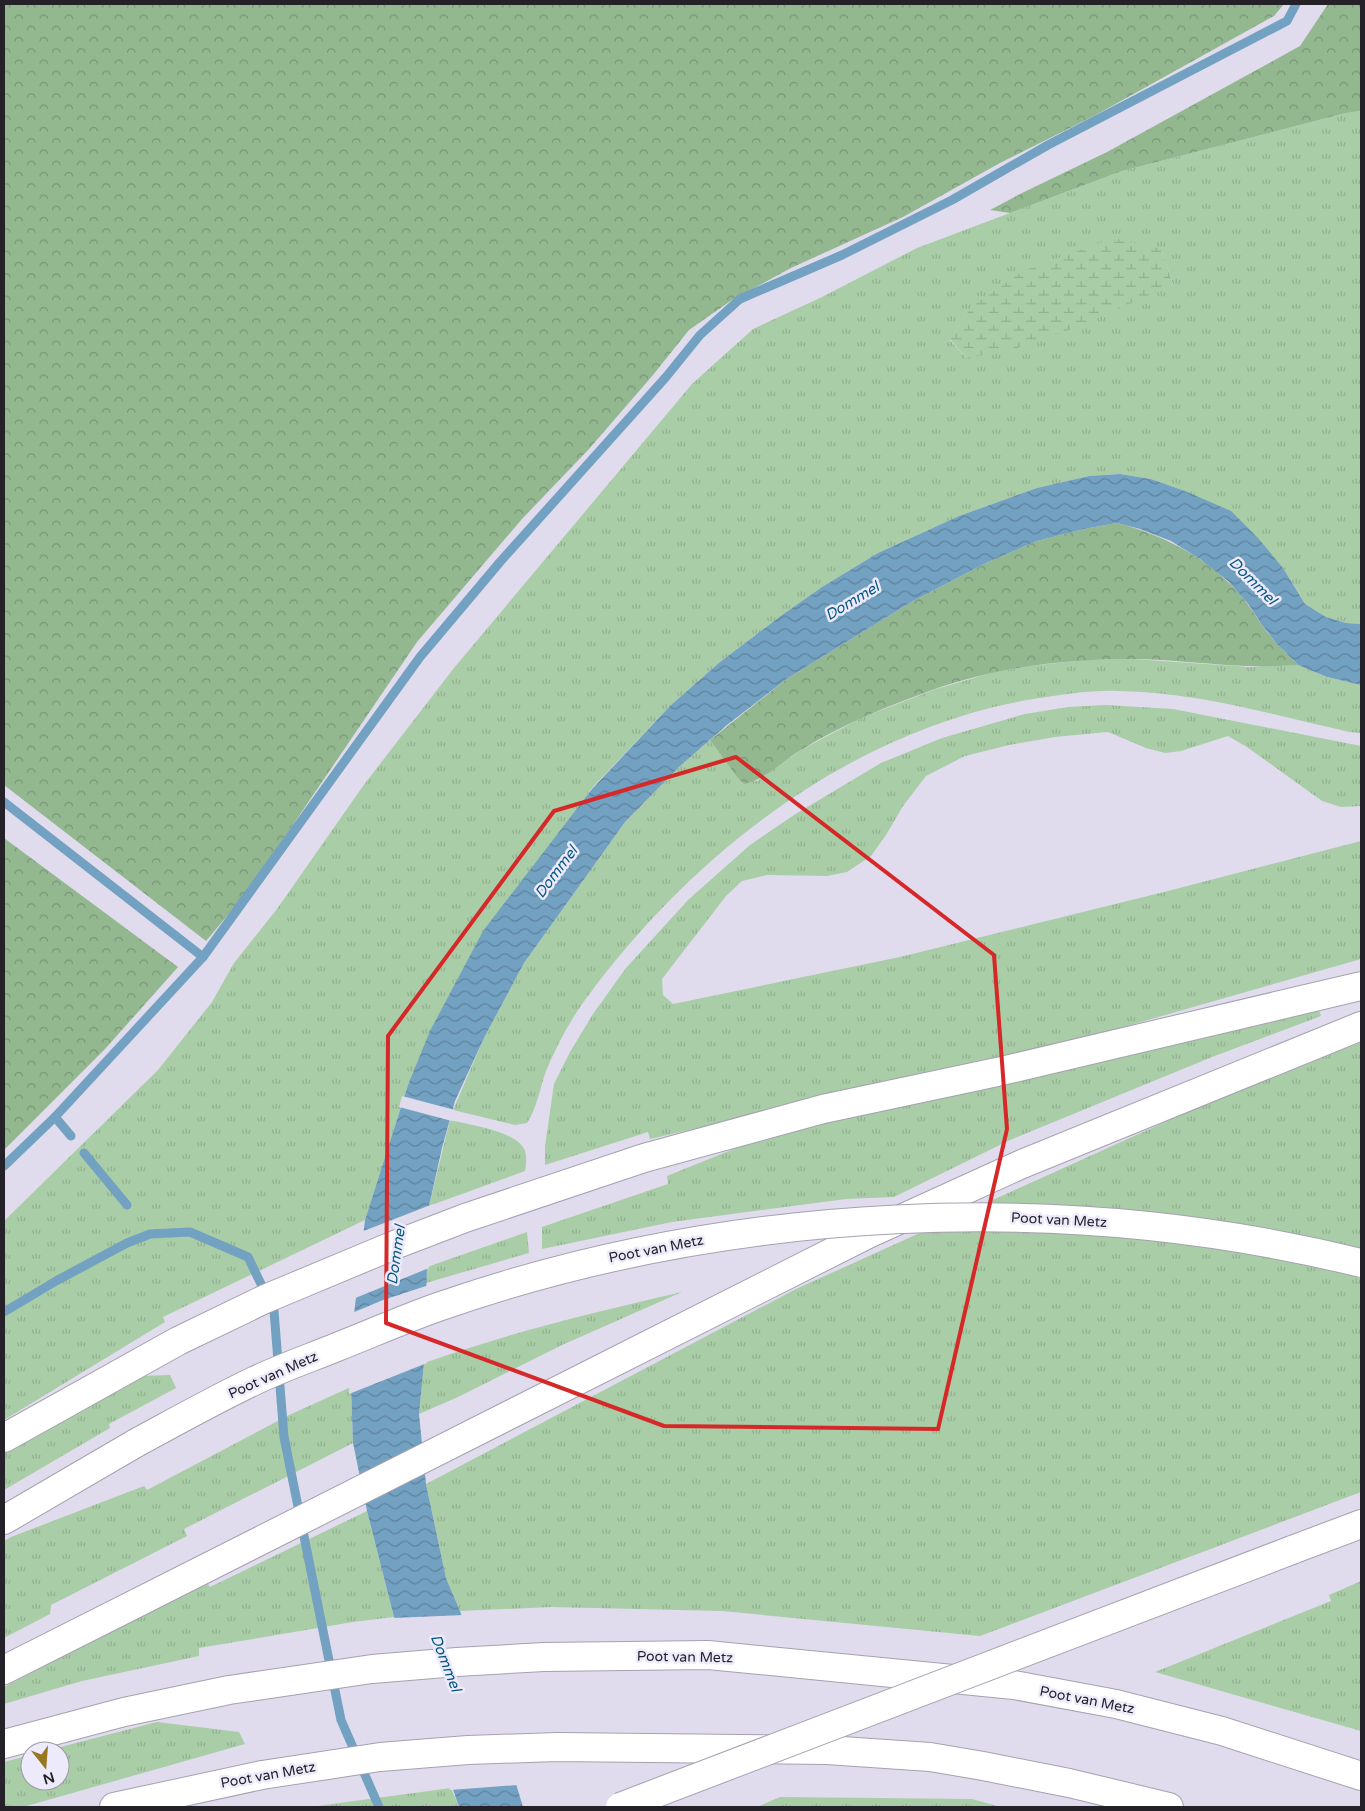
<svg xmlns="http://www.w3.org/2000/svg" width="1365" height="1811" font-family="'Varela Round',sans-serif">
	<style>
		.grass { fill: url(#grass-tufts); fill-rule: evenodd }
		.forest { fill: url(#forest-crowns) }
		.wetland { fill: url(#wetland-marsh) }
		.water { fill: url(#water-waves) }
		.pier { fill: #e0dced }
		.lines { fill: none; stroke-linecap: round; stroke-linejoin: round }
		.stream { stroke: #73a1c1; stroke-width: 9 }
		.highway-casing { stroke: #a5a1b1; stroke-width: 30 }
		.highway { stroke: #fff; stroke-width: 28 }
		.highway-bridge-casing { stroke: #a5a1b1; stroke-width: 30; stroke-linecap: butt }
		.highway-bridge { stroke: #fff; stroke-width: 28 }
		.marked { fill: none; stroke: #d62828; stroke-width: 4; stroke-linejoin: round }
		.labels { text-anchor: middle; dominant-baseline: central; stroke-width: 5; stroke-linejoin: round; paint-order: stroke }
		.street-label { font-size: 14px; fill: #242228; stroke: #edeafb }
		.water-label { font-size: 15px; font-style: italic; fill: #055782; stroke: #edeafb }
	</style>
	<defs>
		<pattern id="grass-tufts" width="24" height="20" patternUnits="userSpaceOnUse" patternTransform="scale(1.25)"><rect width="24" height="20" fill="#a9cda6"/><path d="M3 7l-1-3M5 7V3M7 7l1-3M15 17l-1-3M17 17v-4M19 17l1-3" fill="none" stroke="#91b08f"/></pattern>
		<pattern id="forest-crowns" width="20" height="18" patternUnits="userSpaceOnUse" patternTransform="scale(1.25)"><rect width="20" height="18" fill="#93b890"/><path d="M2 6a3 3 0 1 1 6 0M12 15a3 3 0 1 1 6 0" fill="none" stroke="#789576"/></pattern>
		<pattern id="wetland-marsh" width="20" height="14" patternUnits="userSpaceOnUse" patternTransform="scale(1.25)"><rect width="20" height="14" fill="#a9cda6"/><path d="M1 5h8M5 5V1M11 12h8M15 12V8" fill="none" stroke="#91b08f"/></pattern>
		<pattern id="water-waves" width="16" height="10" patternUnits="userSpaceOnUse" patternTransform="scale(1.25)"><rect width="16" height="10" fill="#73a1c1"/><path d="M0 5q4-4 8 0t8 0" fill="none" stroke="#5e839d"/></pattern>
	</defs>
	<rect width="100%" height="100%" fill="#e0dced"/>
	<g class="grass">
		<path d="M1361,111V624L1346,623L1326,617L1305,604L1283,568L1185,491L1151,479L1120,474L1089,476L1037,488L959,516L878,553L822,587L782,615L720,662L671,705L591,789L408,1085L365,1220L163,1317L165,1322L4,1420V1221L158,1070L212,1002L234,963L277,909L363,786L454,668L692,384L753,329L822,297L917,248L1122,171L1346,113ZM1161,249L1173,284L966,358L950,340L972,306Z"/>
		<path d="M1133,659L1250,667L1298,665L1327,677L1361,685V733L1349,732C1273,715 1197,692 1119,691C1097,690 1075,693 1053,696C865,720 699,846 588,996C571,1018 557,1045 546,1071C540,1088 537,1108 527,1123L515,1125L453,1110L484,1038L524,963L625,822L679,767L710,740L736,776L757,781L801,750L861,718L936,689L991,673L1029,666L1086,660Z"/>
		<path d="M1105,705L1173,709L1361,746V806L1341,807L1322,801L1247,747L1228,736L1181,751L1165,753L1146,748L1108,732L1055,737L1009,745L965,756L926,776L903,806L886,835L871,856L847,872L827,876L767,875L742,881L726,896L662,979L663,995L673,1004L900,957L1168,891L1361,841V959L1078,1040L650,1139L648,1132L545,1165V1146L554,1084L570,1052L593,1014L626,968L688,900L750,845L794,815L881,763L942,738L1025,714L1068,707Z"/>
		<path d="M1318,1007L1321,1016L1212,1057L1010,1140L894,1197L846,1199L672,1222L542,1249V1227L668,1184L667,1176L751,1142L827,1121Z"/>
		<path d="M1361,1042V1492L980,1636L722,1611L551,1607L460,1611L446,1578L426,1484L796,1289L1227,1094Z"/>
		<path d="M450,1120C469,1125 518,1131 525,1151C527,1157 526,1165 525,1171L429,1206Z"/>
		<path d="M527,1232L529,1253L426,1283L427,1267Z"/>
		<path d="M682,1292L562,1345L458,1397L419,1414L424,1363C508,1333 595,1312 682,1292Z"/>
		<path d="M170,1375L176,1388L109,1424L110,1428L4,1490V1446L138,1376Z"/>
		<path d="M351,1387L353,1443L184,1529L187,1536L51,1605L50,1614L4,1638V1541L11,1537L144,1486L147,1490L289,1415Z"/>
		<path d="M367,1511L394,1617L353,1622L199,1648V1656L82,1681L4,1704V1687L207,1583L210,1587Z"/>
		<path d="M1361,1581V1731L1155,1672L1331,1601L1329,1595Z"/>
		<path d="M157,1722L239,1732L245,1744L23,1807H4V1762L30,1755V1781H60V1751H45Z"/>
		<path d="M451,1788L459,1807H310Z"/>
		<path d="M780,1797L972,1799L1001,1807H757Z"/>
	</g>
	<g class="forest">
		<path d="M4,4H1284L1274,16L1094,116L1000,163L903,217L791,268L732,300L689,330L653,375L589,449L522,519L417,642L248,891L206,941L4,785Z"/>
		<path d="M1328,4H1361V111L1346,113L1122,171L1010,213L990,210L1022,193L1107,152L1300,46Z"/>
		<path d="M1117,523C1168,536 1218,563 1249,606C1254,612 1257,619 1262,625C1272,640 1286,653 1298,665C1282,666 1265,667 1249,666C1210,665 1171,659 1132,659C1066,659 998,667 935,689C890,705 843,724 801,750C781,762 767,779 744,784L736,776L710,740L788,678L913,601L988,562L1037,541L1084,529Z"/>
		<path d="M4,838L178,967L105,1049L4,1150Z"/>
	</g>
	<path class="wetland" d="M1113,238L1161,249L1173,284L1083,325L1008,351L966,358L950,339L972,306L1023,271Z"/>
	<path class="water" d="M1120,474L1151,479L1185,491L1231,511L1258,538L1283,568L1305,604L1326,617L1346,623L1361,624V685L1327,677L1298,665L1277,644L1262,625L1249,605L1228,581L1200,559L1171,541L1140,529L1117,523L1084,529L1037,541L988,562L913,601L788,678L727,725L679,767L625,822L524,963L484,1038L455,1101L442,1148L429,1206L431,1205L427,1267L424,1363L419,1414L426,1484L446,1578L460,1611L489,1694L523,1807H459L394,1617L367,1511L353,1443L351,1387L353,1323L365,1220L408,1085L430,1031L483,931L592,789L671,705L720,662L782,615L822,587L878,553L959,516L1037,488L1089,476Z"/>
	<g class="pier">
		<path d="M402,1096L455,1110L452,1121L399,1107Z"/>
		<path d="M433,1204L429,1268L353,1299L361,1232Z"/>
		<path d="M429,1285L427,1363L349,1394L352,1313L383,1300Z"/>
		<path d="M464,1615L491,1694L518,1785L450,1790L392,1618Z"/>
	</g>
	<g class="lines">
		<g class="stream">
			<path d="M4,802L203,957"/>
			<path d="M55,1117L71,1136"/>
			<path d="M84,1153L127,1205"/>
			<path d="M4,1166L55,1117L203,957L420,657L500,562L666,377L700,335L740,299L842,255L952,200L1048,145L1287,21L1296,4"/>
			<path d="M4,1312L56,1281L127,1243L150,1234L190,1232L248,1257L274,1311L284,1437L341,1720L379,1807"/>
		</g>
		<g class="highway-casing">
			<g id="highway">
				<path d="M4,1438L178,1341L265,1299L392,1246L465,1218L644,1158L823,1109L997,1072L1361,986"/>
				<path d="M4,1520L136,1443"/>
				<path d="M1292,1550L1361,1524"/>
				<path d="M4,1670L868,1234L1022,1164L1361,1026"/>
				<path d="M4,1744L124,1712L229,1690L372,1669L457,1662L544,1657L708,1655L1014,1685L1116,1704L1222,1731L1361,1776"/>
				<path d="M114,1807L262,1775L380,1757L468,1750L557,1747L827,1750L930,1757L983,1766L1069,1783L1169,1807"/>
			</g>
		</g>
		<use href="#highway" class="highway"/>
		<g class="highway-bridge-casing">
			<g id="highway-bridge">
				<path d="M136,1443C175,1422 214,1400 254,1381C281,1368 310,1358 337,1347C370,1334 404,1319 438,1307C728,1206 1062,1189 1361,1263"/>
				<path d="M620,1807L1292,1550"/>
			</g>
		</g>
		<use href="#highway-bridge" class="highway-bridge"/>
	</g>
	<path class="marked" d="M736,757L994,955L1007,1129L938,1429L664,1426L386,1323L388,1036L554,811Z"/>
	<g class="labels">
		<g class="street-label">
			<text transform="translate(1059 1220) rotate(3)">Poot van Metz</text>
			<text transform="translate(656 1249) rotate(-11)">Poot van Metz</text>
			<text transform="translate(273 1375) rotate(-24)">Poot van Metz</text>
			<text transform="translate(685 1657) rotate(1)">Poot van Metz</text>
			<text transform="translate(1087 1700) rotate(11)">Poot van Metz</text>
			<text transform="translate(268 1775) rotate(-10)">Poot van Metz</text>
		</g>
		<g class="water-label">
			<text transform="translate(1253 581) rotate(45)">Dommel</text>
			<text transform="translate(852 601) rotate(-31)">Dommel</text>
			<text transform="translate(556 872) rotate(-53)">Dommel</text>
			<text transform="translate(396 1255) rotate(-82)">Dommel</text>
			<text transform="translate(446 1663) rotate(69)">Dommel</text>
		</g>
	</g>
	<rect width="1365" height="1811" fill="none" stroke="#242228" stroke-width="10"/>
	<g transform="translate(45 1766) rotate(163)"><circle r="24" fill="#edeafb" stroke="#9d9aa7"/>
	<path d="M0-4L9 19L0 12L-9 19Z" fill="#977820"/>
	<text y="-8" font-size="14" font-weight="bold" text-anchor="middle" fill="#242228">N</text>
	</g>
</svg>
